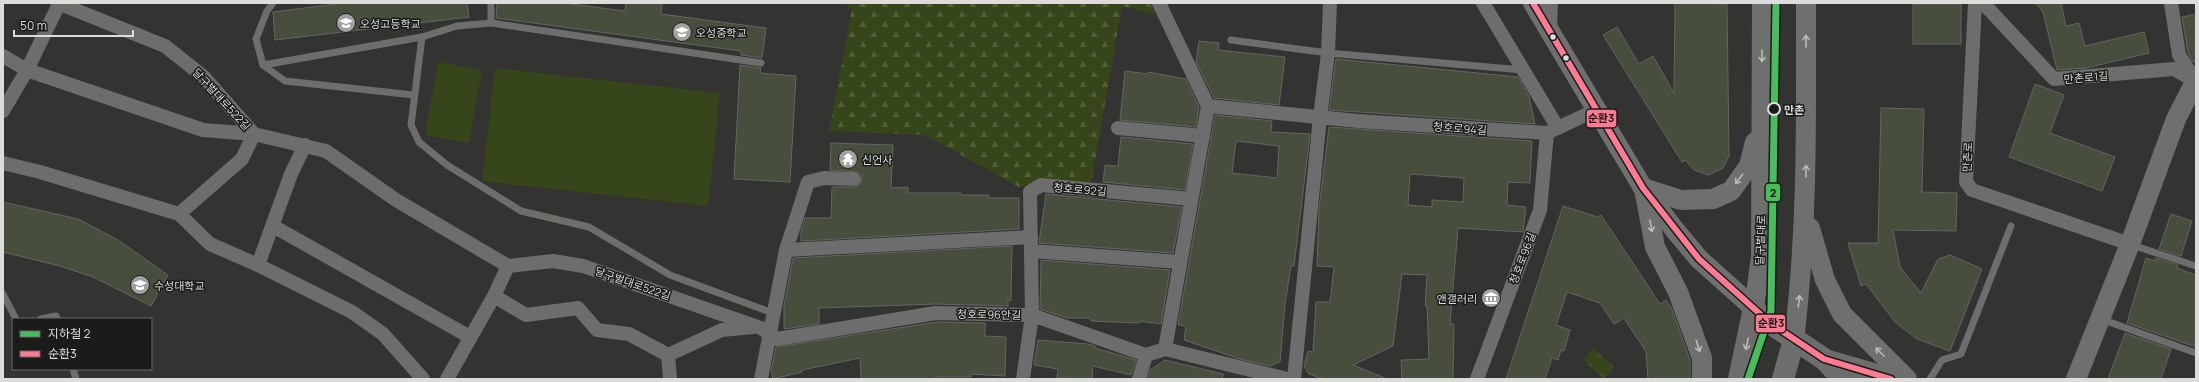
<svg xmlns="http://www.w3.org/2000/svg" width="2199" height="382" font-family="Manrope,'Noto Sans KR',sans-serif">
	<style>
		.forest { fill: url(#forest-firs) }
		.park { fill: url(#park-tufts) }
		.pitch { fill: #36451a }
		.building { fill: #484e3d; stroke: #646562; fill-rule: evenodd }
		.lines { fill: none; stroke-linecap: round; stroke-linejoin: round }
		.service { stroke: #6c6d6c; stroke-width: 7 }
		.minor { stroke: #6c6d6c; stroke-width: 14 }
		.secondary { stroke: #6e706d; stroke-width: 20 }
		.primary { stroke: #6d6e6c; stroke-width: 22 }
		.bus-1-casing { stroke: #1b1c1a; stroke-width: 9 }
		.bus-1 { stroke: #fe7a93; stroke-width: 6 }
		.metro-1-casing { stroke: #1b1c1a; stroke-width: 10 }
		.metro-1 { stroke: #48bd5b; stroke-width: 7 }
		.oneway { stroke: #bbbcb9 }
		.bus-dot { fill: #dcddda; stroke: #1b1c1a; stroke-width: 1.5 }
		.stop-dot { fill: #1b1c1a; stroke: #dcddda; stroke-width: 2 }
		.labels { text-anchor: middle; dominant-baseline: central; stroke-width: 3; stroke-linejoin: round; paint-order: stroke }
		.poi-label { font-size: 11px; fill: #dcddda; stroke: #1b1c1a; text-anchor: start }
		.street-label { font-size: 11px; fill: #dcddda; stroke: #1b1c1a }
		.stop-label { font-size: 11px; font-weight: bold; fill: #dcddda; stroke: #1b1c1a; text-anchor: start }
		.line-badge { stroke: #1b1c1a; stroke-width: 1.5 }
		.pale-badge-label { font-size: 11px; text-anchor: middle; font-weight: bold; fill: #111 }
	</style>
	<defs>
		<pattern id="forest-firs" width="22" height="20" patternUnits="userSpaceOnUse"><rect width="22" height="20" fill="#36451a"/><path d="M5 1l3.5 6h-7zM16 11l3.5 6h-7z" fill="#525f3b"/></pattern>
		<pattern id="park-tufts" width="24" height="20" patternUnits="userSpaceOnUse"><rect width="24" height="20" fill="#36451a"/><path d="M3 7l-1-3M5 7V3M7 7l1-3M15 17l-1-3M17 17v-4M19 17l1-3" fill="none" stroke="#525f3b"/></pattern>
	</defs>
	<rect width="100%" height="100%" fill="#333431"/>
	<path class="forest" d="M842,3H1150L1155,14L1122,6L1091,184L1045,180L1019,187L925,135L829,131L852,9Z"/>
	<path class="park" d="M1593,348L1614,367L1604,379L1583,360Z"/>
	<g class="pitch">
		<path d="M438,62L482,70L469,143L425,135Z"/>
		<path d="M495,68L720,93L708,206L482,181Z"/>
	</g>
	<g class="building">
		<path d="M344,3H467L469,17L275,40L273,12Z"/>
		<path d="M497,3H564L625,11L626,3H662L661,14L766,28L762,58L741,55V51L496,18Z"/>
		<path d="M1675,3L1727,4L1729,156L1723,168L1709,175L1694,170L1685,160L1682,162L1603,35L1617,27L1639,64L1653,56L1674,93Z"/>
		<path d="M2035,3H2061L2066,26L2079,23L2085,46L2144,32L2149,53L2086,68L2057,70L2043,12Z"/>
		<rect x="1913" y="4" width="48" height="40"/>
		<path d="M2196,14V61L2193,62L2188,53L2182,17Z"/>
		<path d="M1199,41L1219,43L1218,50L1285,57L1279,105L1214,98L1196,62Z"/>
		<path d="M1336,59L1518,77L1529,96L1535,124L1329,110Z"/>
		<path d="M740,65L761,68L760,73L796,76L790,182L734,179Z"/>
		<path d="M1125,71L1148,74V72L1186,79L1199,107L1196,127L1120,120Z"/>
		<path d="M2035,84L2064,95L2050,133L2115,157L2102,191L2009,157Z"/>
		<path d="M1881,108L1924,109L1922,192L1957,193L1956,231L1893,230L1900,267L1921,293L1938,259L1950,255L1982,269L1950,351L1917,339L1895,322L1866,284L1861,286L1848,243H1878Z"/>
		<path d="M1215,115L1272,121L1271,132L1310,134L1294,266H1291L1285,304L1280,362L1270,366L1240,359L1184,340L1186,326L1178,325ZM1236,141L1279,146L1277,178L1232,173Z"/>
		<path d="M1329,127L1532,141L1530,183L1508,182L1507,205L1526,207L1523,232L1458,228L1450,324H1454L1453,379H1402L1401,360L1429,359L1427,306H1425L1427,275L1402,274L1393,346L1353,365L1387,379H1324L1309,374L1304,366L1308,351L1313,352L1316,302H1330L1334,267L1317,266L1319,209ZM1410,174L1464,178L1463,202L1432,200V207L1408,205Z"/>
		<path d="M1121,137L1193,144L1185,190L1103,182L1105,165L1118,166Z"/>
		<path d="M831,143L893,145L891,188L908,187V193H961V195H989V198H1019V229L801,241V231L805,218H831L832,187H854L861,183L862,175L858,172L830,170Z"/>
		<path d="M1046,194L1182,207L1173,253L1039,243Z"/>
		<path d="M3,202L78,219L118,240L168,275L151,306L93,277L60,266L3,252Z"/>
		<path d="M1563,206L1598,217L1601,215L1660,304L1666,300L1672,309L1690,360V379H1648L1646,352L1624,318L1614,324L1600,303L1567,292L1556,325L1570,330L1564,351L1561,350L1558,360L1552,358L1545,379H1506Z"/>
		<path d="M2171,214L2192,221L2181,256L2159,249Z"/>
		<path d="M1012,246L1011,300H1008V306L936,304L819,308V324L784,329V306L793,258Z"/>
		<path d="M2146,258L2155,261L2156,258L2178,265L2177,268L2196,275V347L2127,323Z"/>
		<path d="M1041,260L1170,270L1161,324L1139,321V323L1091,321L1090,318H1067L1040,309Z"/>
		<path d="M937,322L985,323V336L1006,337L1005,376L971,374V377H936V379H861L860,358L802,370V372L773,379L771,371L776,347Z"/>
		<path d="M2125,333L2171,349L2161,379H2108Z"/>
		<path d="M1038,340L1088,344L1095,346V348L1136,360L1131,375L1093,366L1092,379L1057,378L1058,369L1034,365Z"/>
		<path d="M1165,360L1223,374L1222,379H1148L1150,370Z"/>
	</g>
	<g class="lines">
		<g class="service">
			<path d="M273,3L267,11L256,39L263,65L285,81L414,95"/>
			<path d="M491,23V3"/>
			<path d="M1231,40L1328,53L1523,70"/>
			<path d="M761,63L491,23L457,26L422,37L411,125L419,142L447,165L521,211L589,227L670,275L773,313"/>
			<path d="M263,65L422,37"/>
			<path d="M2132,245L2196,266"/>
			<path d="M3,294L16,319"/>
			<path d="M41,319L56,316L57,319"/>
			<path d="M2101,319L2196,353"/>
			<path d="M73,369L76,379"/>
			<path d="M1930,379L1942,360L1961,354L2011,226"/>
		</g>
		<g class="minor">
			<path d="M58,3L165,46L204,77L254,134L326,151L396,200L508,266L553,261L583,266L761,328L777,339L936,313L1032,315L1146,355L1165,349L1287,379"/>
			<path d="M1159,3L1208,106L1165,349"/>
			<path d="M1483,3L1558,128"/>
			<path d="M1975,3L1966,182L1972,190L2130,244"/>
			<path d="M1983,3L2054,79L2174,69L2195,81"/>
			<path d="M2171,3L2179,55L2195,80"/>
			<path d="M1550,32L1551,3"/>
			<path d="M3,56L27,70L59,4"/>
			<path d="M1208,106L1358,121L1547,133L1596,110"/>
			<path d="M3,111L27,70L203,130L254,134L242,159L179,214"/>
			<path d="M1118,128L1203,136"/>
			<path d="M3,163L40,172L179,214L210,244L258,265L291,174L305,145"/>
			<path d="M273,226L470,337"/>
			<path d="M786,250L1031,237"/>
			<path d="M1032,251L1180,262"/>
			<path d="M258,265L352,312L383,334L423,379"/>
			<path d="M494,296L526,315L578,308L597,330L629,334L668,355L722,330L753,327"/>
			<path d="M668,355L670,379"/>
			<path d="M447,379L494,296L508,266"/>
			<path d="M761,379L786,250L808,182L824,178L854,179"/>
			<path d="M1023,379L1032,315L1030,192L1041,185L1191,199"/>
			<path d="M1139,379L1146,355"/>
			<path d="M1294,379L1320,117L1328,53L1330,3"/>
			<path d="M1477,379L1540,210L1547,133"/>
		</g>
		<g class="secondary">
			<path d="M1533,3L1643,188L1674,229L1699,259L1766,319"/>
			<path d="M1643,188L1681,200L1713,199L1731,191L1749,166L1755,142"/>
			<path d="M1645,194L1655,247L1678,292L1702,358V379"/>
			<path d="M1810,228L1825,280L1842,314L1907,379"/>
			<path d="M1754,308L1761,257L1762,3"/>
			<path d="M1794,340C1808,226 1806,117 1806,3"/>
			<path d="M2076,379L2130,244L2176,119L2196,80"/>
		</g>
		<g class="primary">
			<path d="M1770,323L1824,359L1843,379"/>
			<path d="M1825,360L1891,379"/>
			<path d="M1739,379L1754,308"/>
			<path d="M1783,379L1794,340"/>
		</g>
		<g class="bus-1-casing">
			<path id="bus-1" d="M1533,3L1643,188L1699,259L1770,323L1824,359L1891,379"/>
		</g>
		<use href="#bus-1" class="bus-1"/>
		<g class="metro-1-casing">
			<path id="metro-1" d="M1748,379L1771,311L1776,3"/>
		</g>
		<use href="#metro-1" class="metro-1"/>
	</g>
	<defs><path id="oneway-shaft" d="M-6 0H5M1.5-3L5.5 0L1.5 3" fill="none" stroke-width="1.6" stroke-linecap="round" stroke-linejoin="round"/></defs>
	<g class="oneway">
		<use href="#oneway-shaft" transform="translate(1806 41) rotate(-90)"/>
		<use href="#oneway-shaft" transform="translate(1762 56) rotate(90)"/>
		<use href="#oneway-shaft" transform="translate(1806 171) rotate(-90)"/>
		<use href="#oneway-shaft" transform="translate(1739 179) rotate(127)"/>
		<use href="#oneway-shaft" transform="translate(1651 226) rotate(79)"/>
		<use href="#oneway-shaft" transform="translate(1799 301) rotate(-83)"/>
		<use href="#oneway-shaft" transform="translate(1747 344) rotate(102)"/>
		<use href="#oneway-shaft" transform="translate(1698 346) rotate(72)"/>
		<use href="#oneway-shaft" transform="translate(1880 352) rotate(-135)"/>
	</g>
	<defs>
		<g id="school-disc" transform="scale(1)"><circle r="9.5" fill="#a1a29f" stroke="#1b1c1a"/><path d="M0-5L7-2L0 1L-7-2ZM-4 1L0 2.5L4 1V4Q0 6-4 4Z" fill="#fff"/></g>
		<g id="temple-disc" transform="scale(1)"><circle r="9.5" fill="#a1a29f" stroke="#1b1c1a"/><path d="M0-6L5-2H3V0L6.5 2.5H4V6H1.5V3h-3V6H-4V2.5H-6.5L-3 0V-2H-5Z" fill="#fff"/></g>
		<g id="university-disc" transform="scale(1)"><circle r="9.5" fill="#a1a29f" stroke="#1b1c1a"/><path d="M0-5L7-2L0 1L-7-2ZM-4 1L0 2.5L4 1V4Q0 6-4 4Z" fill="#fff"/></g>
		<g id="museum-disc" transform="scale(1)"><circle r="9.5" fill="#a1a29f" stroke="#1b1c1a"/><path d="M0-6L6-3V-2H-6V-3ZM-5-1h2V3h-2ZM-1-1h2V3h-2ZM3-1h2V3H3ZM-6 4H6V6H-6Z" fill="#fff"/></g>
	</defs>
	<g fill-rule="evenodd">
		<use href="#school-disc" x="346" y="23"/>
		<use href="#school-disc" x="682" y="32"/>
		<use href="#temple-disc" x="848" y="159"/>
		<use href="#university-disc" x="140" y="285"/>
		<use href="#museum-disc" x="1491" y="298"/>
	</g>
	<g class="bus-dot">
		<circle cx="1553" cy="37" r="3.5"/>
		<circle cx="1566" cy="58" r="3.5"/>
	</g>
	<circle class="stop-dot" cx="1774" cy="109" r="6"/>
	<g class="labels">
		<g class="poi-label">
			<text x="360" y="23">오성고등학교</text>
			<text x="696" y="32">오성중학교</text>
			<text x="862" y="159">신언사</text>
			<text x="154" y="285">수성대학교</text>
			<text x="1477" y="298" text-anchor="end">앤갤러리</text>
		</g>
		<g class="street-label">
			<text transform="translate(2086 77) rotate(-5)">만촌로1길</text>
			<text transform="translate(222 99) rotate(47)">달구벌대로522길</text>
			<text transform="translate(1460 128) rotate(4)">청호로94길</text>
			<text transform="translate(1967 157) rotate(-87)">만촌로</text>
			<text transform="translate(1080 189) rotate(5)">청호로92길</text>
			<text transform="translate(1760 240) rotate(-88)">달구벌대로</text>
			<text transform="translate(1522 258) rotate(-69)">청호로96길</text>
			<text transform="translate(633 283) rotate(19)">달구벌대로522길</text>
			<text transform="translate(989 314) rotate(1)">청호로96안길</text>
		</g>
		<g class="stop-label">
			<text x="1784" y="109">만촌</text>
		</g>
	</g>
	<g class="line-badge">
		<rect x="1586" y="109" width="31" height="19" rx="4" fill="#fe7a93"/>
		<rect x="1765" y="183" width="16" height="19" rx="4" fill="#48bd5b"/>
		<rect x="1755" y="314" width="31" height="19" rx="4" fill="#fe7a93"/>
	</g>
	<g class="pale-badge-label">
		<text x="1601" y="122">순환3</text>
		<text x="1773" y="197">2</text>
		<text x="1771" y="327">순환3</text>
	</g>
	<rect width="2199" height="382" fill="none" stroke="#dcddda" stroke-width="8"/>
	<rect x="12" y="318" width="140" height="52" fill="#1b1c1a" stroke="#686967"/>
	<rect x="20" y="331" width="20" height="6" fill="#48bd5b" stroke="#686967"/>
	<text x="48" y="338" font-size="12" fill="#dcddda">지하철 2</text>
	<rect x="20" y="351" width="20" height="6" fill="#fe7a93" stroke="#686967"/>
	<text x="48" y="358" font-size="12" fill="#dcddda">순환3</text>
	<path d="M14 30v6h119v-6" fill="none" stroke="#dcddda" stroke-width="2"/>
	<text x="20" y="30" font-size="12" fill="#dcddda" stroke="#1b1c1a" stroke-width="3" paint-order="stroke">50 m</text>
</svg>
